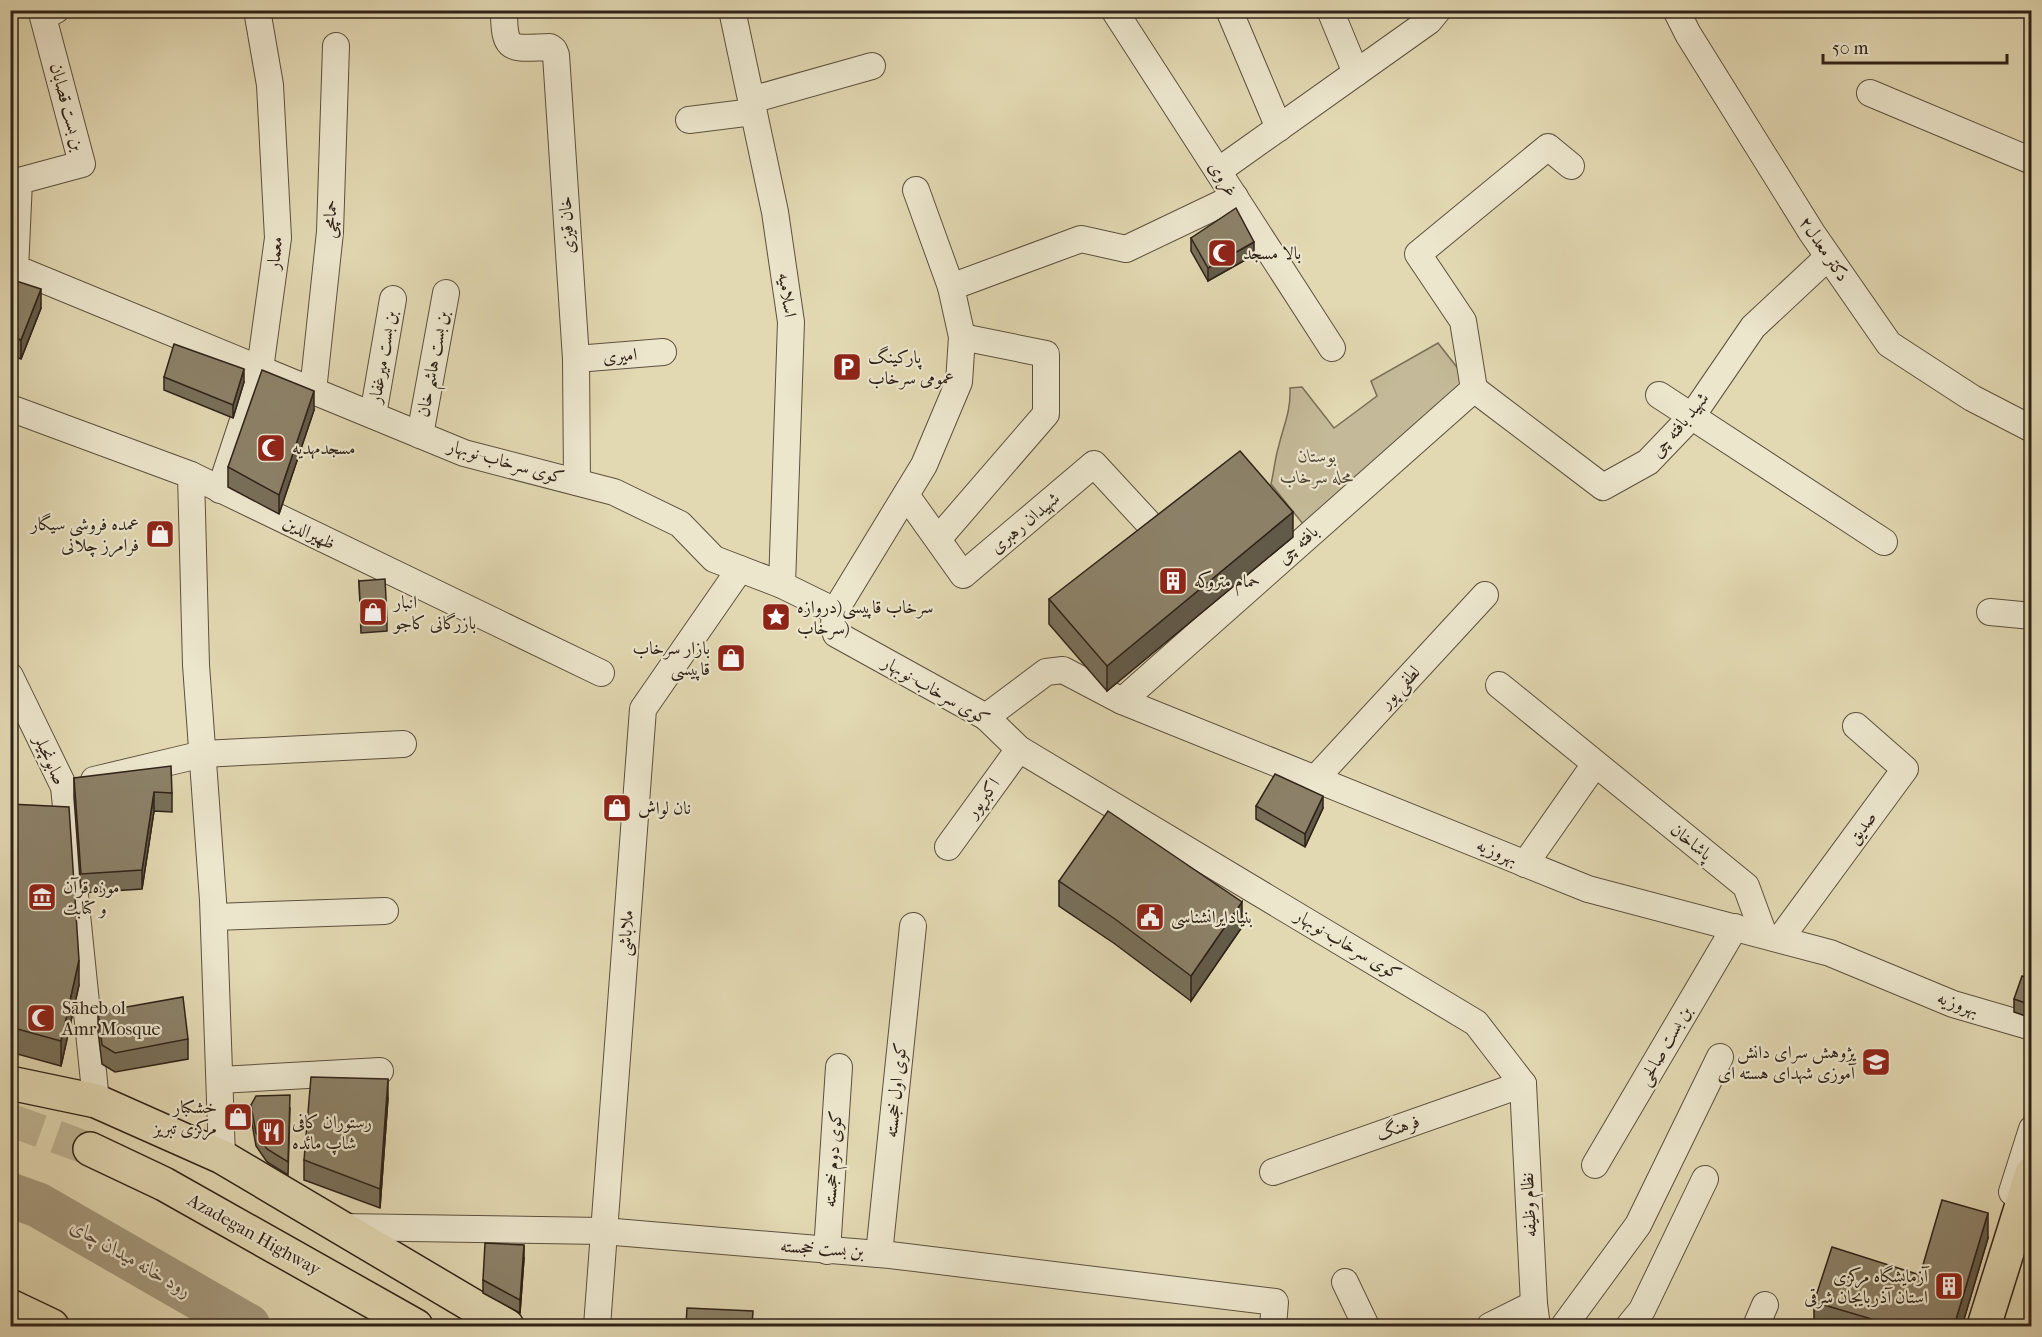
<svg xmlns="http://www.w3.org/2000/svg" width="2042" height="1337" font-family="'IM FELL French Canon',Amiri,serif">
	<style>
		.green { fill: #c4b998; stroke: #7a6e58; stroke-width: 1.5 }
		.lines { fill: none; stroke-linecap: round; stroke-linejoin: round }
		.river { stroke: #a59a7e; stroke-width: 45 }
		.highway-tunnel { stroke: #beb493; stroke-width: 33; stroke-dasharray: 33 16; stroke-linecap: butt }
		.minor-casing { stroke: #5c503e; stroke-width: 28 }
		.major-casing { stroke: #2f2218; stroke-width: 36 }
		.highway-casing { stroke: #2f2218; stroke-width: 36 }
		.minor { stroke: #ece6cd; stroke-width: 26 }
		.major { stroke: #e2d8b2; stroke-width: 33 }
		.highway { stroke: #e2d8b2; stroke-width: 33 }
		.wall { fill: #786f59; stroke: #2f2218; stroke-width: 1.5 }
		.shaded-wall { fill: #625a49; stroke: #2f2218; stroke-width: 1.5 }
		.building { fill: #8c8168; stroke: #2f2218; stroke-width: 1.5 }
		.labels { text-anchor: middle; dominant-baseline: central; stroke-width: 4.5; stroke-linejoin: round; paint-order: stroke }
		.street-label { font-size: 18px; fill: #2f2218; stroke: #ece6cd }
		.poi-label { font-size: 18px; fill: #2f2218; stroke: #ece6cd; text-anchor: start }
		.park-label { font-size: 18px; font-style: italic; fill: #544838; stroke: #ece6cd }
		.water-label { font-size: 20px; font-style: italic; fill: #584c3c; stroke: #ece6cd }
	</style>
	<rect width="100%" height="100%" fill="#e2d8b2"/>
	<filter id="stains"><feTurbulence type="fractalNoise" baseFrequency=".00333" numOctaves="4"/><feColorMatrix values="0 0 0 0 .2 0 0 0 0 .09 0 0 0 0 .02 0 0 0 .5 -.17"/></filter>
	<radialGradient id="worn" r=".72"><stop offset=".6" stop-color="#630" stop-opacity="0"/><stop offset="1" stop-color="#630" stop-opacity=".3"/></radialGradient>
	<path class="green" d="M1438,343L1474,389L1307,529L1271,484C1274,471 1275,458 1279,445C1284,424 1291,411 1290,388L1302,387L1334,428L1377,396L1371,381Z"/>
	<g class="lines">
		<path class="river" d="M10,1195L38,1205L248,1326"/>
		<path class="highway-tunnel" d="M10,1120L90,1149"/>
		<g class="minor-casing">
			<g id="minor">
				<path d="M504,10C504,54 511,48 550,47L554,50L556,55L576,359L577,482"/>
				<path d="M732,10L775,212L791,322L782,585"/>
				<path d="M1114,10L1332,348"/>
				<path d="M1229,10L1279,128"/>
				<path d="M1330,10L1356,73"/>
				<path d="M1676,10L1688,34L1812,233L1889,344L1972,398L2032,429"/>
				<path d="M1870,93L2032,161"/>
				<path d="M751,100L872,66"/>
				<path d="M689,120L753,112"/>
				<path d="M1218,171L1429,21L1438,10"/>
				<path d="M916,190L951,287"/>
				<path d="M10,269L27,273L464,453L614,492L680,524L714,559L782,585L835,611L834,625L836,634L986,717L1019,749L1476,1023L1523,1084"/>
				<path d="M15,270L19,181L82,164L43,17L56,10"/>
				<path d="M576,359L663,352"/>
				<path d="M1474,389L1603,487L1648,462L1692,416L1753,327L1828,257"/>
				<path d="M1474,389L1463,321L1418,254L1548,147L1571,166"/>
				<path d="M313,391L330,232L336,46"/>
				<path d="M1659,395L1884,542"/>
				<path d="M10,408L191,475L601,673"/>
				<path d="M373,415L393,299"/>
				<path d="M420,435L446,293"/>
				<path d="M191,475L196,665L213,900L222,1157"/>
				<path d="M220,490L260,369L278,238L270,85L257,10"/>
				<path d="M906,495L963,575L1094,464L1154,529"/>
				<path d="M938,539L1046,414V354L962,337"/>
				<path d="M835,611L924,465L959,382L962,337L951,287L1081,239L1126,249L1235,197"/>
				<path d="M1990,612L2032,616"/>
				<path d="M10,676L64,787L96,1101"/>
				<path d="M1499,685L1746,886L1764,935"/>
				<path d="M1122,701L1474,389"/>
				<path d="M986,717L1046,672L1063,670L1122,701L1588,889L1830,953L1953,1004L2032,1027"/>
				<path d="M1315,779L1485,595"/>
				<path d="M94,780L203,754L403,744"/>
				<path d="M948,847L1019,749"/>
				<path d="M1525,864L1595,764"/>
				<path d="M214,917L385,911"/>
				<path d="M1780,939L1905,769L1856,726"/>
				<path d="M220,1080L380,1071"/>
				<path d="M1523,1084L1534,1304L1537,1326"/>
				<path d="M1595,1165L1735,927"/>
				<path d="M1273,1172L1523,1084"/>
				<path d="M2012,1192L2032,1129"/>
				<path d="M341,1227L603,1231L890,1255L1275,1302L1273,1326"/>
				<path d="M827,1251L839,1067"/>
				<path d="M879,1254L913,926"/>
				<path d="M1345,1282L1366,1326"/>
				<path d="M597,1326L643,709L740,569"/>
				<path d="M1490,1326L1534,1304"/>
				<path d="M1564,1326L1638,1225L1720,1057"/>
				<path d="M1629,1326L1642,1310L1705,1179"/>
				<path d="M1756,1326L1765,1305"/>
			</g>
		</g>
		<g class="major-casing">
			<path id="major" d="M1984,1326L2032,1173"/>
		</g>
		<g class="highway-casing">
			<g id="highway">
				<path d="M10,1083L96,1101L222,1157L507,1326"/>
				<path d="M90,1149L164,1184L416,1326"/>
				<path d="M10,1306L52,1326"/>
			</g>
		</g>
		<use href="#minor" class="minor"/>
		<use href="#major" class="major"/>
		<use href="#highway" class="highway"/>
	</g>
	<g class="wall">
		<path d="M2031,127V154L2029,153V140Z"/>
		<path d="M1191,238L1254,255L1208,281L1191,251Z"/>
		<path d="M10,279L41,308L21,359L10,355Z"/>
		<path d="M164,377L244,382L233,418L164,390Z"/>
		<path d="M314,410L279,514L228,487V467Z"/>
		<path d="M1293,537L1107,691L1049,624V599Z"/>
		<path d="M359,581L387,618V631L361,633Z"/>
		<path d="M74,778L172,793V812L154,811L142,889L81,893L74,797Z"/>
		<path d="M10,804L79,985L61,1066L10,1052Z"/>
		<path d="M1256,806L1323,808L1305,847L1256,819Z"/>
		<path d="M1059,881L1242,927L1191,1001L1115,944L1059,906Z"/>
		<path d="M2031,979V1018L2014,1012V999Z"/>
		<path d="M98,1012L188,1039V1059L115,1072L102,1064L98,1031Z"/>
		<path d="M388,1098L380,1208L304,1180V1160Z"/>
		<path d="M251,1105L290,1108L288,1175L267,1162L256,1146L251,1118Z"/>
		<path d="M1988,1238L1962,1326H1814V1302L1920,1275Z"/>
		<path d="M524,1258L520,1313L483,1293V1280Z"/>
	</g>
	<g class="shaded-wall">
		<path d="M1254,242V255L1208,281V268Z"/>
		<path d="M41,289V308L21,359V340Z"/>
		<path d="M244,369V382L233,418V405Z"/>
		<path d="M314,391V410L279,514V495Z"/>
		<path d="M1293,512V537L1107,691V666Z"/>
		<path d="M154,792V811L142,889V870Z"/>
		<path d="M1323,796V808L1305,847V834Z"/>
		<path d="M1242,902V927L1191,1001V976Z"/>
		<path d="M79,960V985L61,1066V1041Z"/>
		<path d="M388,1079V1098L380,1208V1189Z"/>
		<path d="M1988,1213V1238L1962,1326H1954Z"/>
		<path d="M524,1245V1258L520,1313V1300Z"/>
	</g>
	<g class="building">
		<path d="M2031,127V141L2029,140Z"/>
		<path d="M1236,208L1254,242L1208,268L1191,238Z"/>
		<path d="M10,279L41,289L21,340L10,336Z"/>
		<path d="M174,344L244,369L233,405L164,377Z"/>
		<path d="M262,370L314,391L279,495L228,467Z"/>
		<path d="M1240,451L1293,512L1107,666L1049,599Z"/>
		<path d="M385,579L387,618L361,620L359,581Z"/>
		<path d="M171,766L172,793L154,792L142,870L81,874L74,778Z"/>
		<path d="M1275,774L1323,796L1305,834L1256,806Z"/>
		<path d="M10,804L69,807L79,960L61,1041L10,1027Z"/>
		<path d="M1108,811L1242,902L1191,976L1115,919L1059,881Z"/>
		<path d="M2022,976L2031,979V1005L2014,999Z"/>
		<path d="M183,997L188,1039L115,1053L102,1045L98,1012Z"/>
		<path d="M311,1077L388,1079L380,1189L304,1160Z"/>
		<path d="M290,1095L288,1162L267,1149L256,1133L251,1105L256,1096Z"/>
		<path d="M1942,1200L1988,1213L1954,1326H1895L1814,1302L1832,1247L1920,1275Z"/>
		<path d="M485,1243L524,1245L520,1300L483,1280Z"/>
		<path d="M687,1308L753,1311L752,1326H686Z"/>
	</g>
	<defs>
		<g id="mosque-square" transform="scale(1.5)"><rect x="-9" y="-9" width="18" height="18" rx="4" fill="#8f2418" stroke="#ece6cd"/><path d="M3.5-4.9A6 6 0 1 0 3.5 4.9A5 5 0 1 1 3.5-4.9Z" fill="#fff"/></g>
		<g id="parking-square" transform="scale(1.5)"><rect x="-9" y="-9" width="18" height="18" rx="4" fill="#8f2418" stroke="#ece6cd"/><path d="M-3.5-5.5H1a3.5 3.5 0 0 1 0 7H-1V5.5H-3.5ZM-1-3.4V-.6H.8a1.4 1.4 0 0 0 0-2.8Z" fill="#fff"/></g>
		<g id="shop-square" transform="scale(1.5)"><rect x="-9" y="-9" width="18" height="18" rx="4" fill="#8f2418" stroke="#ece6cd"/><path d="M-5-2.5h2.3a2.7 3.5 0 0 1 5.4 0H5L5.5 6h-11ZM-1.5-2.5h3a1.5 2.3 0 0 0-3 0Z" fill="#fff"/></g>
		<g id="building-square" transform="scale(1.5)"><rect x="-9" y="-9" width="18" height="18" rx="4" fill="#8f2418" stroke="#ece6cd"/><path d="M-4-6H4V6H1V3H-1V6H-4ZM-2.5-4.3h1.7v1.8h-1.7ZM.8-4.3h1.7v1.8H.8ZM-2.5-1h1.7V.8h-1.7ZM.8-1h1.7V.8H.8Z" fill="#fff"/></g>
		<g id="sight-square" transform="scale(1.5)"><rect x="-9" y="-9" width="18" height="18" rx="4" fill="#8f2418" stroke="#ece6cd"/><path d="M0-6L1.8-2.2L6-1.7L2.9 1.2L3.7 5.4L0 3.3L-3.7 5.4L-2.9 1.2L-6-1.7L-1.8-2.2Z" fill="#fff"/></g>
		<g id="museum-square" transform="scale(1.5)"><rect x="-9" y="-9" width="18" height="18" rx="4" fill="#8f2418" stroke="#ece6cd"/><path d="M0-6L6-3V-2H-6V-3ZM-5-1h2V3h-2ZM-1-1h2V3h-2ZM3-1h2V3H3ZM-6 4H6V6H-6Z" fill="#fff"/></g>
		<g id="civic-square" transform="scale(1.5)"><rect x="-9" y="-9" width="18" height="18" rx="4" fill="#8f2418" stroke="#ece6cd"/><path d="M-.6-6.5H3V-4.5H.6V-3L4-1V1h2V6H-6V1h2V-1L-.6-3ZM-1.2 2.5V6h2.4V2.5Z" fill="#fff"/></g>
		<g id="school-square" transform="scale(1.5)"><rect x="-9" y="-9" width="18" height="18" rx="4" fill="#8f2418" stroke="#ece6cd"/><path d="M0-5L7-2L0 1L-7-2ZM-4 1L0 2.5L4 1V4Q0 6-4 4Z" fill="#fff"/></g>
		<g id="restaurant-square" transform="scale(1.5)"><rect x="-9" y="-9" width="18" height="18" rx="4" fill="#8f2418" stroke="#ece6cd"/><path d="M-5-6h1v4h1v-4h1v4h1v-4h1v5L-1.5 .5V6h-2V.5L-5-1ZM5-6V6H3V1.5H1.5Q1.5-4 5-6Z" fill="#fff"/></g>
	</defs>
	<g fill-rule="evenodd">
		<use href="#mosque-square" x="1222" y="253"/>
		<use href="#parking-square" x="847" y="367"/>
		<use href="#mosque-square" x="271" y="448"/>
		<use href="#shop-square" x="160" y="534"/>
		<use href="#building-square" x="1173" y="581"/>
		<use href="#shop-square" x="373" y="612"/>
		<use href="#sight-square" x="776" y="617"/>
		<use href="#shop-square" x="731" y="658"/>
		<use href="#shop-square" x="617" y="808"/>
		<use href="#museum-square" x="42" y="897"/>
		<use href="#civic-square" x="1150" y="917"/>
		<use href="#mosque-square" x="41" y="1018"/>
		<use href="#school-square" x="1876" y="1062"/>
		<use href="#shop-square" x="238" y="1117"/>
		<use href="#restaurant-square" x="271" y="1132"/>
		<use href="#building-square" x="1949" y="1286"/>
	</g>
	<g class="labels">
		<g class="street-label">
			<text transform="translate(67 107) rotate(75)">بن بست قصابان</text>
			<text transform="translate(1223 179) rotate(57)">غروی</text>
			<text transform="translate(330 219) rotate(-86)">حمامچی</text>
			<text transform="translate(567 225) rotate(-94)">خان قیزی</text>
			<text transform="translate(1824 249) rotate(56)">دکتر معدل۲</text>
			<text transform="translate(275 253) rotate(-84)">معمار</text>
			<text transform="translate(787 295) rotate(82)">اسلامیه</text>
			<text transform="translate(620 356) rotate(-5)">امیری</text>
			<text transform="translate(383 357) rotate(-80)">بن بست میرغفار</text>
			<text transform="translate(433 364) rotate(-79)">بن بست هاشم خان</text>
			<text transform="translate(1680 425) rotate(-50)">شهید بافته چی</text>
			<text transform="translate(506 462) rotate(16)">کوی سرخاب-نوبهار</text>
			<text transform="translate(1025 523) rotate(-40)">شهیدان رهبری</text>
			<text transform="translate(309 533) rotate(26)">ظهیرالدین</text>
			<text transform="translate(1298 545) rotate(-42)">بافته چی</text>
			<text transform="translate(1400 687) rotate(-47)">لطفی پور</text>
			<text transform="translate(936 691) rotate(30)">کوی سرخاب-نوبهار</text>
			<text transform="translate(50 760) rotate(66)">صابونچیلر</text>
			<text transform="translate(983 798) rotate(-54)">اکبرپور</text>
			<text transform="translate(1862 828) rotate(-54)">صدیق</text>
			<text transform="translate(1691 842) rotate(39)">پاشاخان</text>
			<text transform="translate(1497 852) rotate(22)">بهروزیه</text>
			<text transform="translate(626 933) rotate(-86)">ملاباشی</text>
			<text transform="translate(1348 945) rotate(31)">کوی سرخاب-نوبهار</text>
			<text transform="translate(1958 1004) rotate(19)">بهروزیه</text>
			<text transform="translate(1665 1046) rotate(-60)">بن بست صالحی</text>
			<text transform="translate(896 1090) rotate(-84)">کوی اول خجسته</text>
			<text transform="translate(1398 1128) rotate(-19)">فرهنگ</text>
			<text transform="translate(833 1159) rotate(-86)">کوی دوم خجسته</text>
			<text transform="translate(1529 1205) rotate(-93)">نظام وظیفه</text>
			<text transform="translate(254 1235) rotate(29)">Azadegan Highway</text>
			<text transform="translate(822 1249) rotate(4)">بن بست خجسته</text>
		</g>
		<g class="poi-label">
			<text x="1243" y="253">بالا مسجد</text>
			<text x="868" y="357">پارکینگ<tspan x="868" dy="21">عمومی سرخاب</tspan></text>
			<text x="292" y="448">مسجدمهدیه</text>
			<text x="139" y="524" text-anchor="end">عمده فروشی سیگار<tspan x="139" dy="21">فرامرز چلانی</tspan></text>
			<text x="1194" y="581">حمام متروکه</text>
			<text x="394" y="602">انبار<tspan x="394" dy="21">بازرگانی کاجو</tspan></text>
			<text x="797" y="607">سرخاب قاپیسی(دروازه<tspan x="797" dy="21">سرخاب)</tspan></text>
			<text x="710" y="648" text-anchor="end">بازار سرخاب<tspan x="710" dy="21">قاپیسی</tspan></text>
			<text x="638" y="808">نان لواش</text>
			<text x="63" y="887">موزه قرآن<tspan x="63" dy="21">و کتابت</tspan></text>
			<text x="1171" y="917">بنیادایرانشناسی</text>
			<text x="62" y="1008">Sāheb ol<tspan x="62" dy="21">Amr Mosque</tspan></text>
			<text x="1855" y="1052" text-anchor="end">پژوهش سرای دانش<tspan x="1855" dy="21">آموزی شهدای هسته ای</tspan></text>
			<text x="217" y="1107" text-anchor="end">خشکبار<tspan x="217" dy="21">مرکزی تبریز</tspan></text>
			<text x="292" y="1122">رستوران کافی<tspan x="292" dy="21">شاپ مائده</tspan></text>
			<text x="1928" y="1276" text-anchor="end">آزمایشگاه مرکزی<tspan x="1928" dy="21">استان آذربایجان شرقی</tspan></text>
		</g>
		<g class="park-label">
			<text x="1317" y="456">بوستان<tspan x="1317" dy="21">محله سرخاب</tspan></text>
		</g>
		<g class="water-label">
			<text transform="translate(131 1258) rotate(30)">رود خانه میدان چای</text>
		</g>
	</g>
	<rect width="2042" height="1337" fill="none" stroke="#e2d8b2" stroke-width="36"/>
	<rect x="12" y="12" width="2018" height="1313" fill="none" stroke="#2f2218" stroke-width="3"/>
	<rect x="18" y="18" width="2006" height="1301" fill="none" stroke="#2f2218" stroke-width="1.5"/>
	<path d="M1823 54v9h184v-9" fill="none" stroke="#2f2218" stroke-width="3"/>
	<text x="1832" y="54" font-size="18" fill="#2f2218" stroke="#ece6cd" stroke-width="4.5" paint-order="stroke">50 m</text>
	<rect width="100%" height="100%" filter="url(#stains)"/>
	<rect width="100%" height="100%" fill="url(#worn)"/>
</svg>
